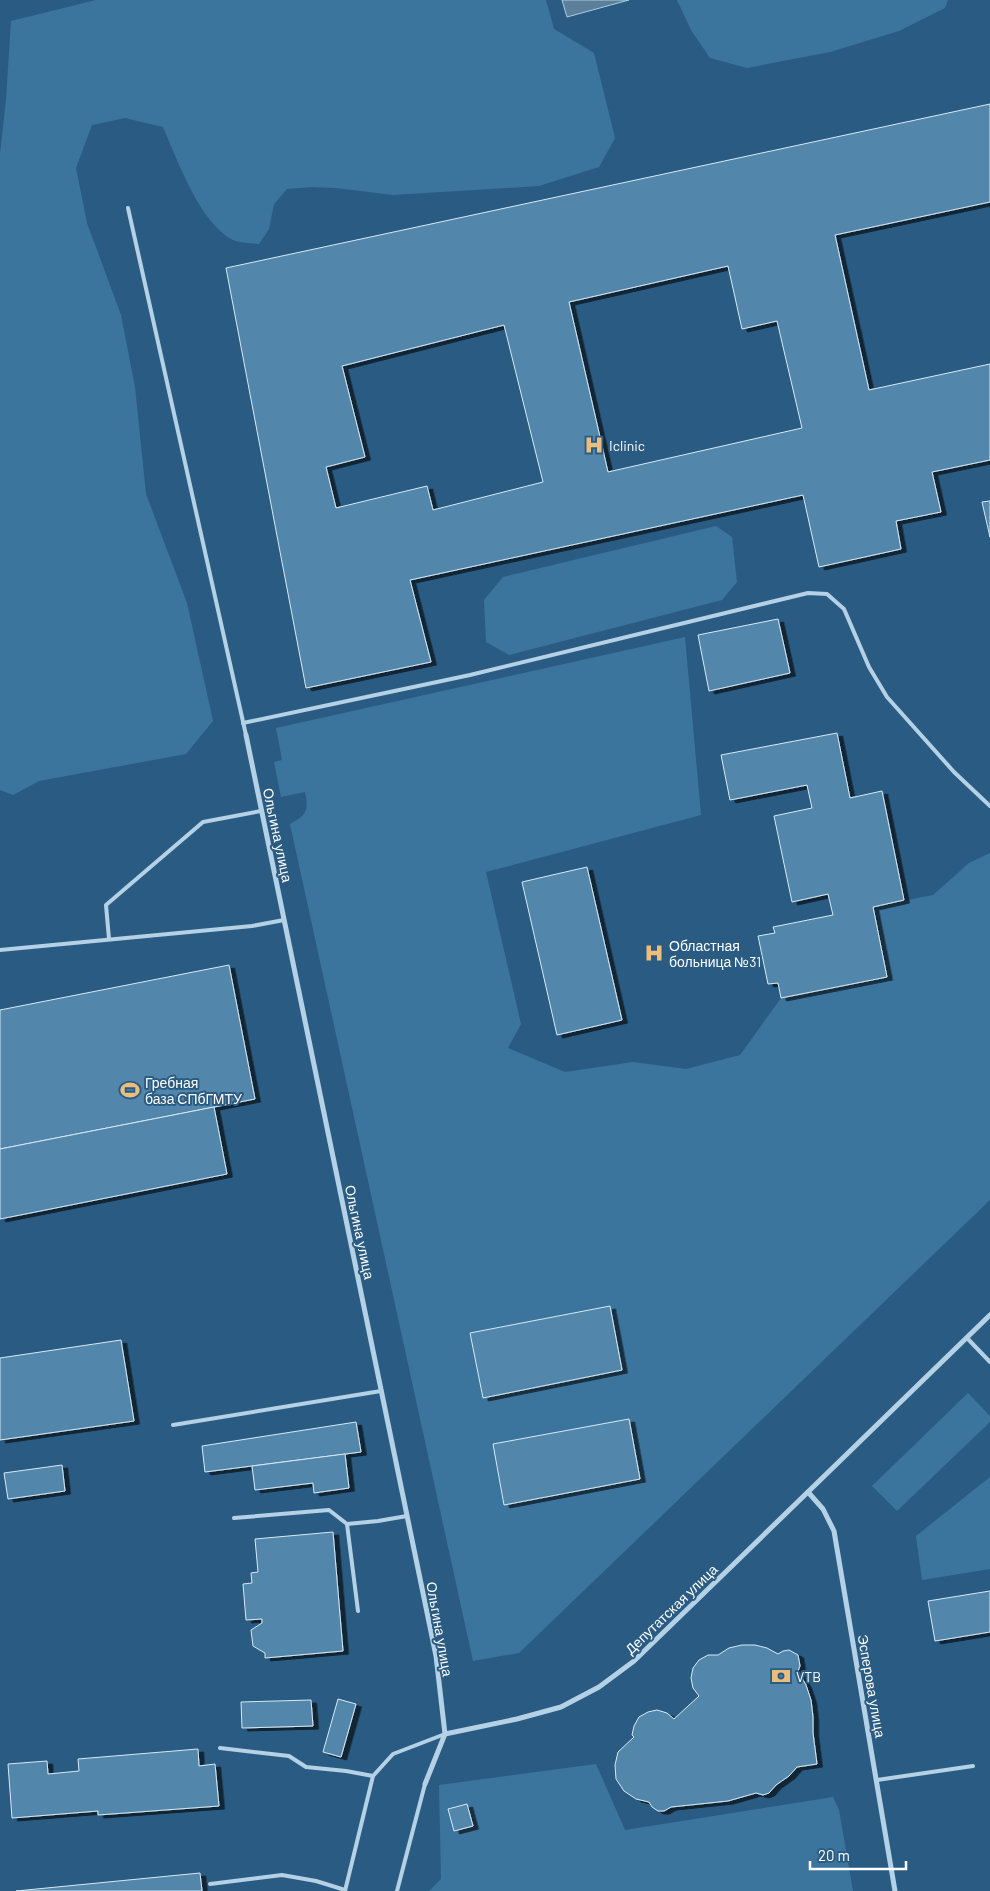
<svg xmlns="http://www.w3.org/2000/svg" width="990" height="1891" font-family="Barlow,sans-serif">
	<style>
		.green { fill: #3b759e }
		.water { fill: #5d809a; stroke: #a9cde6 }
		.building { fill: #5386ab; stroke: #d7e9f5; fill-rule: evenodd; filter: url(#shadow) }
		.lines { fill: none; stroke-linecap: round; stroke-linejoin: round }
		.lane { stroke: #b4d1e6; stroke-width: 4 }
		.street { stroke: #b4d1e6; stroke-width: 5 }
		.labels { text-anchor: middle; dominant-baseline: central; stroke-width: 4; stroke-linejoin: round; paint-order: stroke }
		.poi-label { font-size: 14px; fill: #fff; stroke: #2a5c83; text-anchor: start }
		.street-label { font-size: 14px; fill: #fff; stroke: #2a5c83 }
	</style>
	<defs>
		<filter id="shadow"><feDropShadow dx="5.5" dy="3" stdDeviation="0" flood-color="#0009"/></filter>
	</defs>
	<rect width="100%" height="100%" fill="#2a5c83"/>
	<g class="green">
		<path d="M96,0H546L554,29L594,53L615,138L599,167L539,186L393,195L336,188L312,187L287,189L274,204L269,229L259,244C251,243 240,243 233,240C200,224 177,159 163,127L125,118L92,125L76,168L87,223L121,315L135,387L146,494L187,603L213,721L186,754L39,781L13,795L0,790V154L6,100L11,21Z"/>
		<path d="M677,0H948L945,8L899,31L830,52L747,68L710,58L691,30Z"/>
		<path d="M716,526L732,537L737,582L722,600L509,655L486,642L484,600L503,577Z"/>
		<path d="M685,637L701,815L486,872L521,1024L508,1048L565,1072L633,1062L686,1069L740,1055L781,998L887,977L873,907L933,895L969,863L990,853V1200L519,1653L473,1661L290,824C307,815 309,810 305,792L281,797L274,762L282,760L276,728Z"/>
		<path d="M968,1393L990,1416V1422L897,1511L872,1486Z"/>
		<path d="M990,1477V1569L922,1580L916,1536Z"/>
		<path d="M596,1764L625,1830L833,1797L839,1810L853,1891H429L441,1879L439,1785Z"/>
	</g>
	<path class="water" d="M562,0H629L567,17Z"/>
	<g class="building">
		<path d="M990,104V202L835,235L869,390L990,364V460L932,472L941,512L896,521L901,549L819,567L803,495L410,580L431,662L306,688L226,268ZM728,266L742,329L777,321L802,428L608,472L569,302ZM504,325L543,482L433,510L427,486L336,508L326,467L365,457L342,366Z"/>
		<path d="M990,501V537L982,502Z"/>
		<path d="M778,619L790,673L709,691L698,635Z"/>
		<path d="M837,733L850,798L882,791L904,900L873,907L887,977L781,998L778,983L768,984L758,936L775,933L773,927L833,915L828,894L792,902L774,816L812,808L807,785L730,800L721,755Z"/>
		<path d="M587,867L622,1020L557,1035L522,882Z"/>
		<path d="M229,965L255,1099L0,1149V1010Z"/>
		<path d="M214,1107L227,1174L0,1219V1149Z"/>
		<path d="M610,1306L622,1370L483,1398L470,1333Z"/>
		<path d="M121,1340L134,1421L0,1440V1358Z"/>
		<path d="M629,1419L640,1479L504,1505L493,1444Z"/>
		<path d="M356,1422L361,1452L205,1472L202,1446Z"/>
		<path d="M345,1454L349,1488L314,1493L313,1483L255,1490L252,1466Z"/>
		<path d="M62,1465L65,1491L8,1499L4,1473Z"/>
		<path d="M333,1532L343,1651L265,1658V1653L253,1646L251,1630L262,1623V1619L246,1620L243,1584L252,1583L251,1573L258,1572L255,1539Z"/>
		<path d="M990,1591V1632L935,1641L928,1601Z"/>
		<path d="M742,1645H755L767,1648L778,1654L783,1651L789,1650L798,1655L800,1666L798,1671L806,1685L811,1700L813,1717V1733L817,1764L797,1767L789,1776L776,1785L769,1793L763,1795L756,1793L728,1801L671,1807L664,1811H658L652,1807L649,1802L636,1799L624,1791L616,1779L615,1765L618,1752L634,1737L632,1735L634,1726L639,1717L648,1712L657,1710L667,1713L674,1719L699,1696L693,1688L691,1678L693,1668L699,1660L708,1655H718L729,1648Z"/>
		<path d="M338,1699L356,1704L341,1757L323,1752Z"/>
		<path d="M311,1700L313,1726L242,1728L241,1702Z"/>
		<path d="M198,1749L199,1766L215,1764L219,1806L98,1815V1811L12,1818L8,1764L47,1761L48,1774L79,1771L78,1759Z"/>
		<path d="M467,1804L473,1826L454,1831L448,1809Z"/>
		<path d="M200,1873L202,1891H16Z"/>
	</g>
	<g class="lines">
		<g class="lane">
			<path d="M128,208L246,735"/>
			<path d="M243,723L470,675L808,593L827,594L844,609L869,667L887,697L954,772L990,806"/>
			<path d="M109,939L106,905L203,822L261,811"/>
			<path d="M0,950L252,926L284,920"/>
			<path d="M967,1338L990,1362"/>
			<path d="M173,1425L381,1391"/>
			<path d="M234,1518L329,1510L347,1524L378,1521L407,1516"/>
			<path d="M347,1524L358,1611"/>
			<path d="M220,1748L289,1756L306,1767L346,1771L373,1776"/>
			<path d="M877,1780L973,1766"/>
			<path d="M210,1884L282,1875L316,1881L345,1890"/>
			<path d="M345,1891L373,1776L393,1754L445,1734"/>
			<path d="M397,1891L425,1784"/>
		</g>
		<g class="street">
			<path d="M246,735L436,1656L445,1734L425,1784"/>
			<path d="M808,1492L823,1509L834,1531L895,1891"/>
			<path d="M445,1734L517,1719L561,1707L599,1687L634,1661L990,1315"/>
		</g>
	</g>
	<defs>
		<g id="hospital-bare" transform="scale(1.5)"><path d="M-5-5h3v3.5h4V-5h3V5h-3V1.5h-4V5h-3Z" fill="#ecbd7c" stroke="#2a5c83" stroke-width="2.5" paint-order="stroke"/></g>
		<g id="stadium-bare" transform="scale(1.5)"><path d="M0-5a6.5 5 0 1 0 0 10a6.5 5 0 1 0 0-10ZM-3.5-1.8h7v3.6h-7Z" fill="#ecbd7c" stroke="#2a5c83" stroke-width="2.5" paint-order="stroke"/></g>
		<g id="bank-bare" transform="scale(1.5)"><path d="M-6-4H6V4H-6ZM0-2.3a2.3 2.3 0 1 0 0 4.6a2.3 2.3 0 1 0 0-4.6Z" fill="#ecbd7c" stroke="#2a5c83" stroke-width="2.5" paint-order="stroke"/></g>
	</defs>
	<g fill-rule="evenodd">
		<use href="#hospital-bare" x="594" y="445"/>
		<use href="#hospital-bare" x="654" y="953"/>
		<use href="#stadium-bare" x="130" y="1090"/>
		<use href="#bank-bare" x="781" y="1676"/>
	</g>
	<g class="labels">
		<g class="poi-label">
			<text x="609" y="445">Iclinic</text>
			<text x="669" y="945">Областная<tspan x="669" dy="16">больница №31</tspan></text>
			<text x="145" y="1082">Гребная<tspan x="145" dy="16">база СПбГМТУ</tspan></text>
			<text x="796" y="1676">VTB</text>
		</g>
		<g class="street-label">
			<text transform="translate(278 835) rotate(78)">Ольгина улица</text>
			<text transform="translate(360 1232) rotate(78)">Ольгина улица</text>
			<text transform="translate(671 1609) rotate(-44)">Депутатская улица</text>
			<text transform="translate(440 1629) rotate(80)">Ольгина улица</text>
			<text transform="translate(872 1686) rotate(80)">Эсперова улица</text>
		</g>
	</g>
	<path d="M810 1861v8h96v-8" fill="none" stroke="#ffffff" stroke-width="2.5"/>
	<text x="818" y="1861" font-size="15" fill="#ffffff" stroke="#2a5c83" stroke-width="4" paint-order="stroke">20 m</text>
</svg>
